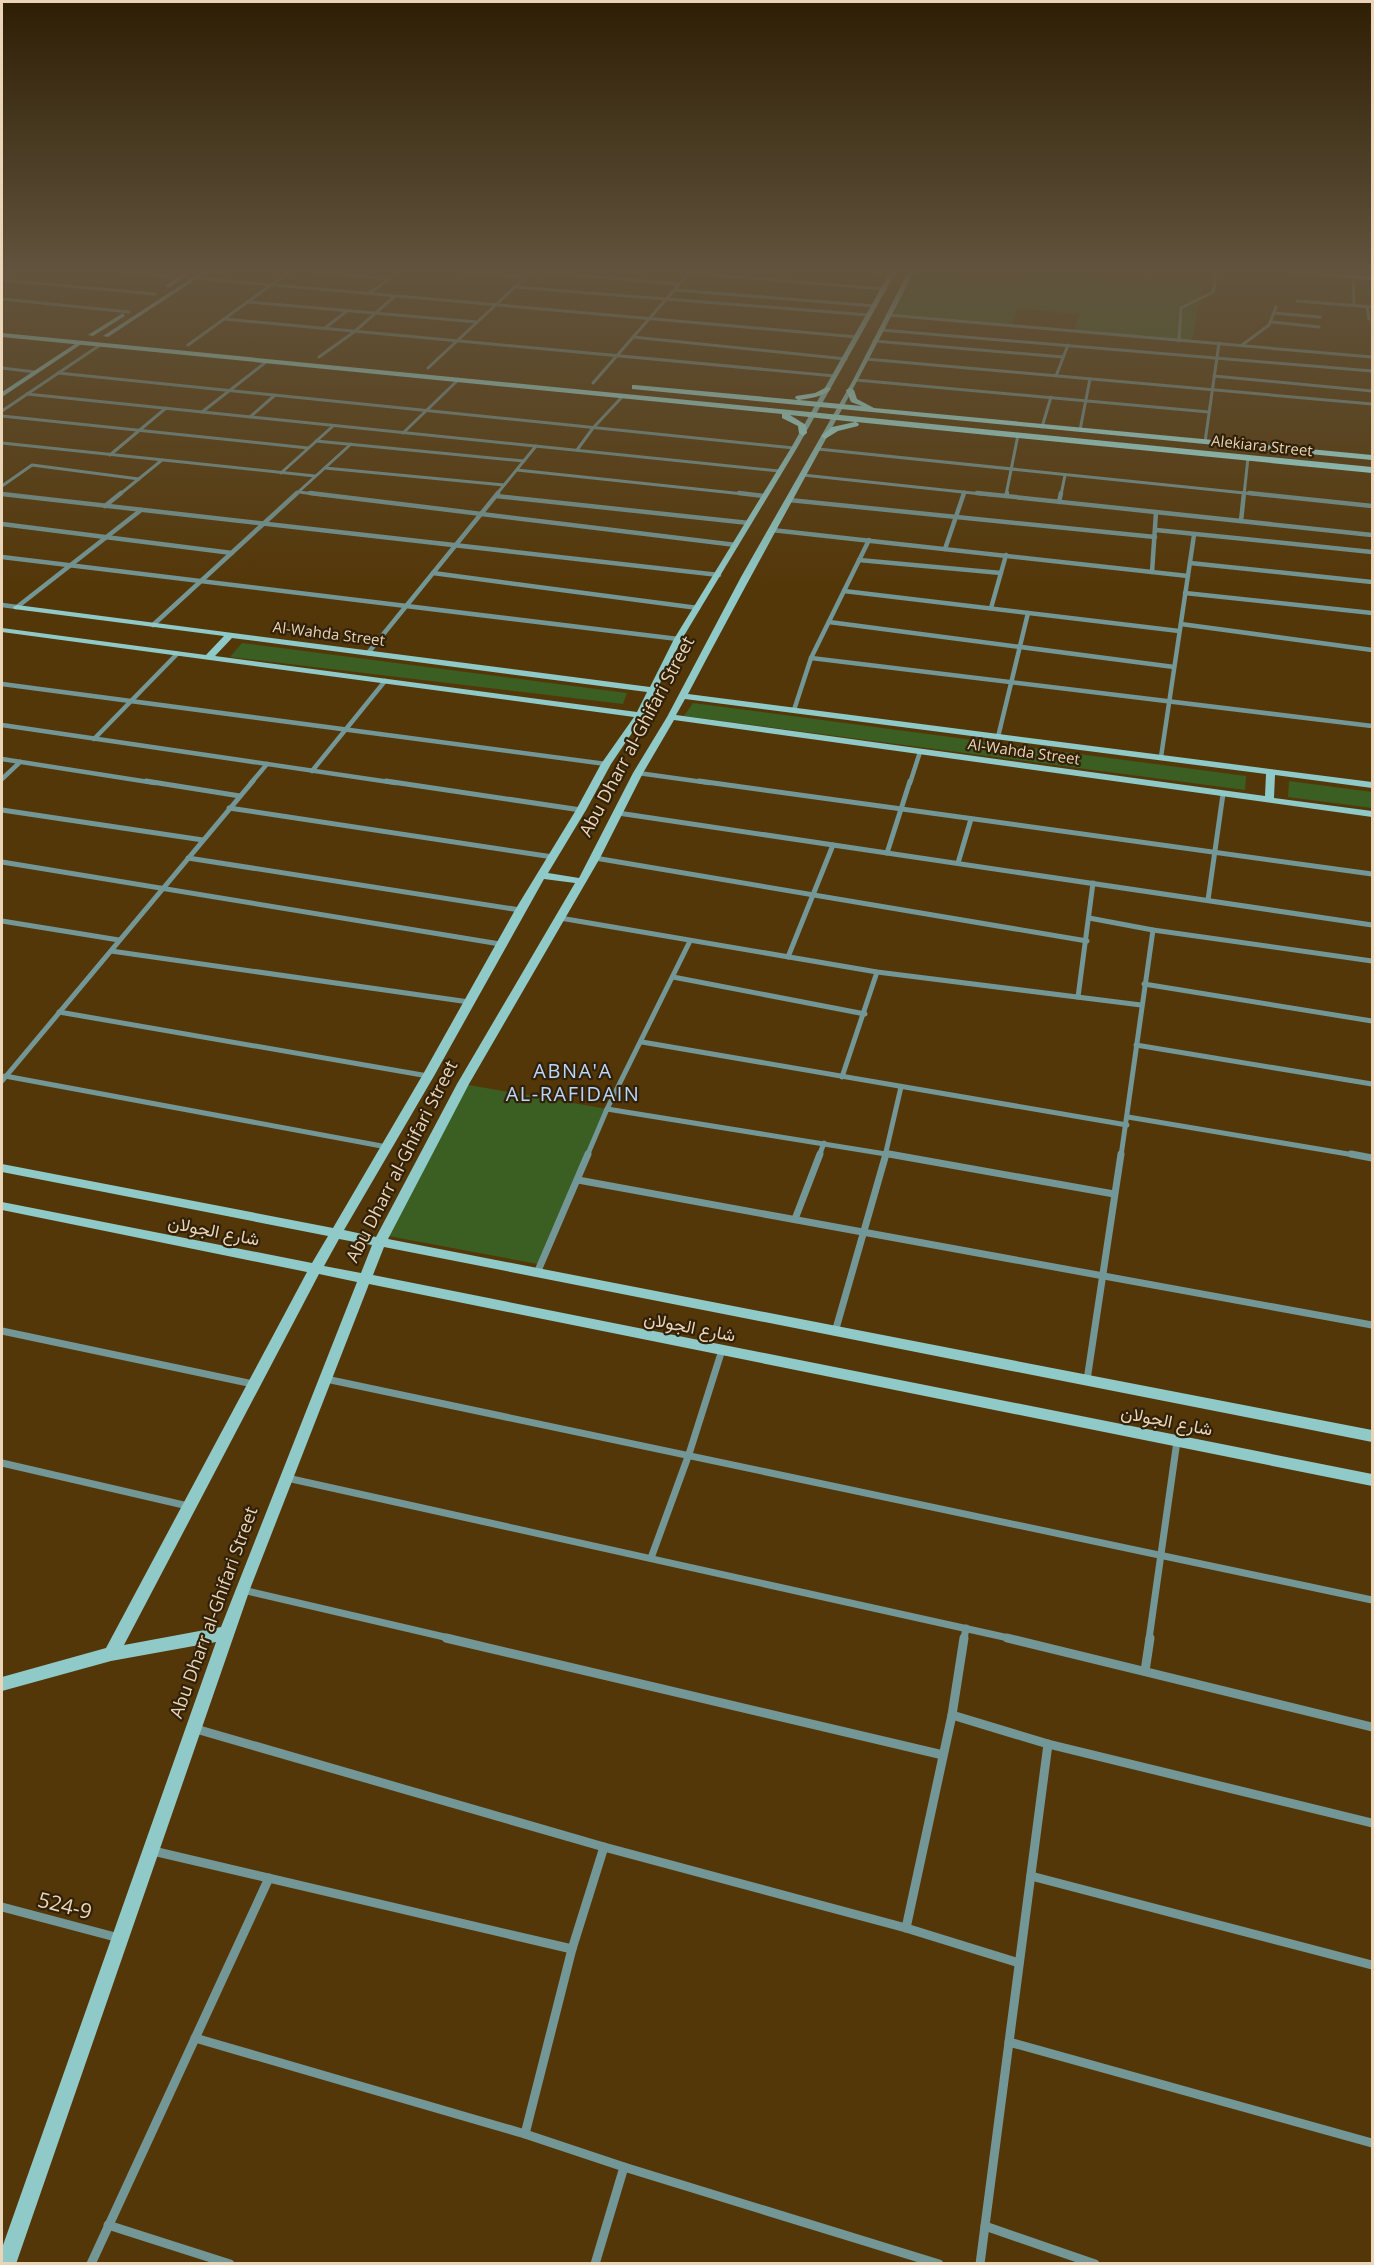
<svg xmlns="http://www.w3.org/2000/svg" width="1374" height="2265" font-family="'Open Sans',Vazirmatn,sans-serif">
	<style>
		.green { fill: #3b5e23 }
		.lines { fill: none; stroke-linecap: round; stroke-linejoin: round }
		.street-far4 { stroke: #739796; stroke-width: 3 }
		.street-far3 { stroke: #739796; stroke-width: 4.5 }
		.street-far2 { stroke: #739796; stroke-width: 5 }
		.street-far1 { stroke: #739796; stroke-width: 7 }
		.street { stroke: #739796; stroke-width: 9 }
		.secondary { fill: #8fcac8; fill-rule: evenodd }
		.primary { fill: #a3f1ef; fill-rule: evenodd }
		.labels { text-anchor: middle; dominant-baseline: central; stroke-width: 4.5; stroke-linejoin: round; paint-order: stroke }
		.far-street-label { font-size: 15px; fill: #ebd5b9; stroke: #312109 }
		.street-label { font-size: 18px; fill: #ebd5b9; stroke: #312109 }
		.neighbourhood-label { font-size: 20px; letter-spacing: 1.5px; fill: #b9d7fb; stroke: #312109 }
		.near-street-label { font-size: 21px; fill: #ebd5b9; stroke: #312109 }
	</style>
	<rect width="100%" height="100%" fill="#543708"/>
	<g class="green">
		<path d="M916,272L1020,280L1024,272H1090V275L1202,284L1192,341L1074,331L1079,314L1018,309L1011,326L891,315Z"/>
		<path d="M242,643L627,693L623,704L230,657Z"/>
		<path d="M693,703L1246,776L1245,790L684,716Z"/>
		<path d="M1289,781L1372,792V808L1288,797Z"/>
		<path d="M463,1084L607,1109L538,1264L383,1235Z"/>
	</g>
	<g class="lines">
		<g class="street-far4">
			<path d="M119,272L181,277"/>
			<path d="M313,272L389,279"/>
			<path d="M462,272L525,277"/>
			<path d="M542,272L679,284"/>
			<path d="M872,272L892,273"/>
			<path d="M689,273L884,289"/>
			<path d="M1353,276L1354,305"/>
			<path d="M195,278L857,337"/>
			<path d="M2,280L155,294"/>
			<path d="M514,287L869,315"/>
			<path d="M674,290L876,306"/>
			<path d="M368,294L399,272"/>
			<path d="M2,299L129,312"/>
			<path d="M1297,301L1372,307"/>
			<path d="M247,302L477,322"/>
			<path d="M1367,306L1369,319"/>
			<path d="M1274,313L1320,317"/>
			<path d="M888,315L1372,357"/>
			<path d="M224,319L835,376"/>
			<path d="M1272,322L1319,327"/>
			<path d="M325,328L347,311"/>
			<path d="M881,330L1372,371"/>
			<path d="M633,337L846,359"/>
			<path d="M874,341L1063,357"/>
			<path d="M1179,341L1181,308L1213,292L1217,272"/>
			<path d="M188,345L289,272"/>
			<path d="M1242,345L1269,325L1276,307"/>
			<path d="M319,357L354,332L395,296"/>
			<path d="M866,359L1372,404"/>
			<path d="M2,368L35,372"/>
			<path d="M428,368L531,272"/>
			<path d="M58,373L794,448"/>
			<path d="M1056,376L1068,345"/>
			<path d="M1214,376L1372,391"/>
			<path d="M856,380L1209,412"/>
			<path d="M593,383L690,272"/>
			<path d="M27,394L779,471"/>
			<path d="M2,411L100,345"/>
			<path d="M202,412L266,362"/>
			<path d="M2,416L308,448"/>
			<path d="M250,417L275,395"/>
			<path d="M1042,427L1051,397"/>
			<path d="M1080,430L1090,379"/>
			<path d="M403,433L457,381"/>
			<path d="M316,441L524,461"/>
			<path d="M1205,442L1219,343"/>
			<path d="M2,443L315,476"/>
			<path d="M818,449L1264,495"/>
			<path d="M577,450L593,428L622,397"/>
			<path d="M110,455L166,408"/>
			<path d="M325,468L504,485"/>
			<path d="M517,470L753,495"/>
			<path d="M281,473L333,426"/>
			<path d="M803,475L991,495"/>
			<path d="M2,486L32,465L139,479"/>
			<path d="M299,492L322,495"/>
			<path d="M2,494L9,495"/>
			<path d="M119,495L162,460"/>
			<path d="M295,495L351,444"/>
			<path d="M496,495L536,446"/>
			<path d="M963,495L964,492"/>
			<path d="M1006,495L1018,435"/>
			<path d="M1061,495L1065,475"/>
			<path d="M1244,495L1248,458"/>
		</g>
		<g class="street-far3">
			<path d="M310,493L736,545"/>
			<path d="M739,493L764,496"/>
			<path d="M977,493L1372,535"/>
			<path d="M1249,493L1372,506"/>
			<path d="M2,494L719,575"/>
			<path d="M496,496L749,523"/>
			<path d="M1006,496L1007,493"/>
			<path d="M789,500L1155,537"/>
			<path d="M1059,502L1061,493"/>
			<path d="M105,506L121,493"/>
			<path d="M1241,521L1244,493"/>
			<path d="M2,524L232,553"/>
			<path d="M772,530L1188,576"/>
			<path d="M1156,530L1372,552"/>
			<path d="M945,549L964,493"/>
			<path d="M2,557L678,639"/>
			<path d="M859,560L1001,573"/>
			<path d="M1190,563L1372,582"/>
			<path d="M1152,572L1156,512"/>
			<path d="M433,573L698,608"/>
			<path d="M844,591L1179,631"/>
			<path d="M1185,593L1372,613"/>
			<path d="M2,605L17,607L141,510"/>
			<path d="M991,608L1006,555"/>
			<path d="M829,622L1174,667"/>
			<path d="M1181,624L1372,650"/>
			<path d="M153,625L297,493"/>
			<path d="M368,653L498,493"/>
			<path d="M811,658L1372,726"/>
			<path d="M2,684L606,764"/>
			<path d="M794,710L811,658L869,540"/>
			<path d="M2,725L396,783"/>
			<path d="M998,737L1028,613"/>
			<path d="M94,739L177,654"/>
			<path d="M1161,757L1194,535"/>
			<path d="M2,759L155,783"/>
			<path d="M312,771L385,681"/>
			<path d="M638,773L710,783"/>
			<path d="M2,779L20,762"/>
			<path d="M251,783L267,764"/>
			<path d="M910,783L920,752"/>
		</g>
		<g class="street-far2">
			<path d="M146,781L240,796"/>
			<path d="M386,781L581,810"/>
			<path d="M699,781L1372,874"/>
			<path d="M229,808L553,857"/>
			<path d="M2,810L203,840"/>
			<path d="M618,813L1372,925"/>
			<path d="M887,853L910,781"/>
			<path d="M188,858L520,910"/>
			<path d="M595,858L1087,941"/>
			<path d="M2,862L500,944"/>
			<path d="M958,863L971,819"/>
			<path d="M1208,900L1223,794"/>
			<path d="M560,918L877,972L1141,1005"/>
			<path d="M1089,918L1153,930L1372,961"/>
			<path d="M2,921L119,940"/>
			<path d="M111,951L469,1002"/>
			<path d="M788,957L833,845"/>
			<path d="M673,977L865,1014"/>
			<path d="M1144,984L1372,1021"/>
			<path d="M1078,997L1093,883"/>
			<path d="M59,1012L428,1076"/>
			<path d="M642,1042L1127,1125"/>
			<path d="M1136,1045L1372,1084"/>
			<path d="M5,1076L387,1147"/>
			<path d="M842,1077L877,972"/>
			<path d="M2,1081L253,781"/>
			<path d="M607,1109L898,1156"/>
			<path d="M1128,1117L1360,1156"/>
			<path d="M587,1156L607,1109L690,941"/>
			<path d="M819,1156L824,1143"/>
			<path d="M885,1156L901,1087"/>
			<path d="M1121,1156L1153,930"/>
		</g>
		<g class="street-far1">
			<path d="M889,1154L1114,1194"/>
			<path d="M1351,1154L1372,1158"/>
			<path d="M578,1180L1372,1325"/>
			<path d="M795,1219L820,1154"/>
			<path d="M537,1273L588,1154"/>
			<path d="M2,1331L253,1384"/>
			<path d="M835,1332L886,1154"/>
			<path d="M326,1379L1372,1600"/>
			<path d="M1087,1380L1121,1154"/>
			<path d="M2,1463L188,1506"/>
			<path d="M287,1478L1013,1639"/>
			<path d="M651,1558L689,1454L722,1350"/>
			<path d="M243,1590L453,1639"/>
			<path d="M964,1639L966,1628"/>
			<path d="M1149,1639L1177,1441"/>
		</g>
		<g class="street">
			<path d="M446,1638L943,1755"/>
			<path d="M1007,1638L1372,1727"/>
			<path d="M1145,1671L1150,1638"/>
			<path d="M952,1715L1048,1744L1372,1823"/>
			<path d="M196,1729L604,1847L906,1928L1019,1963"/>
			<path d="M153,1851L572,1949"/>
			<path d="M1031,1876L1372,1965"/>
			<path d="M2,1907L119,1938"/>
			<path d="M906,1928L952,1715L964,1638"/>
			<path d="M195,2038L525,2134L624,2167L939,2264"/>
			<path d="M1009,2042L1372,2143"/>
			<path d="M525,2134L572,1949L604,1847"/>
			<path d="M108,2225L230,2264"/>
			<path d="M985,2226L1095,2264"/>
			<path d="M91,2264L269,1878"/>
			<path d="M595,2264L624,2167"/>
			<path d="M980,2264L1048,1744"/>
		</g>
		<g class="secondary">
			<path d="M186,272H192L170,287H166V285Z"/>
			<path d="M201,272H207L108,337L103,336Z"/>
			<path d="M890,272H896L797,448L682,639L644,715L611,764L586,810L548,873L579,878L633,773L667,717L741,577L853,380L908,272H914C842,414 762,553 688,694L1372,782V788L1275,775L1274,798L1372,811V817L674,720L643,773L600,858L469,1084L388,1239L1372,1430V1442L384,1247L373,1275L1372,1474V1486L369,1284L250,1589L16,2264H2V2248L216,1642L111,1661L2,1691V1677L106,1648L307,1272L2,1210V1202L312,1263L328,1236L2,1172V1164L333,1228L422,1076L515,910L576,810L601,764L634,717L2,632V628L206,655L224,636L14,609L13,607L17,605L650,687L674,639L791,448ZM232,638L647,692L637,712L215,656ZM685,699L1266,774L1265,796L676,715ZM544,879L575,883L457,1084L376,1237L344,1230L434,1076ZM339,1239L372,1245L361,1273L324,1266ZM319,1274L357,1282L221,1627L124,1645Z"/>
			<path d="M1292,272L1372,276V280L1295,274Z"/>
			<path d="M123,313L125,316L93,336L88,335Z"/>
			<path d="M78,342L83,343L2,397V392Z"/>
		</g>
		<g class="primary">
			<path d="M2,333L1372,467V473L856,422L859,424L858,426L838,431L825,439L821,436L832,427L855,422L790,415L806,425L807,433L803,436L799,433L798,426L782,418V414L2,337Z"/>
			<path d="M635,385L798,400L795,398L796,396L815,393L827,387L831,389C822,397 812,398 799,400L862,406L851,402L846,390L850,388L854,390L857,399L874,408L1372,455V460L632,389V385Z"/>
		</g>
	</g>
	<linearGradient id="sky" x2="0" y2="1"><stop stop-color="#2e1e04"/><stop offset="0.46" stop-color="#61533d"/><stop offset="1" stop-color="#61533d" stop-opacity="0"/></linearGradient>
	<rect width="1374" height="589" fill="url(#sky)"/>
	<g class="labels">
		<g class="far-street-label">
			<text transform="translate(1262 445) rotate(6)">Alekiara Street</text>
			<text transform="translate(329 633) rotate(7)">Al-Wahda Street</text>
			<text transform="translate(1024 751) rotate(8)">Al-Wahda Street</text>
		</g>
		<g class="street-label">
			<text transform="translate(636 736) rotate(-62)">Abu Dharr al-Ghifari Street</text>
			<text transform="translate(401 1161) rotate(-63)">Abu Dharr al-Ghifari Street</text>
			<text transform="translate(214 1230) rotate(11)">شارع الجولان</text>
			<text transform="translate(690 1326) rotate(11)">شارع الجولان</text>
			<text transform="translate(1167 1420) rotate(11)">شارع الجولان</text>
			<text transform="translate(213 1612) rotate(-70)">Abu Dharr al-Ghifari Street</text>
		</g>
		<g class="neighbourhood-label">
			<text x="573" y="1070">ABNA'A<tspan x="573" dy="23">AL-RAFIDAIN</tspan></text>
		</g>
		<g class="near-street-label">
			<text transform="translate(65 1905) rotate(14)">524-9</text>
		</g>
	</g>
	<rect width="1374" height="2265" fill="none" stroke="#ebd5b9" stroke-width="6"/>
</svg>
